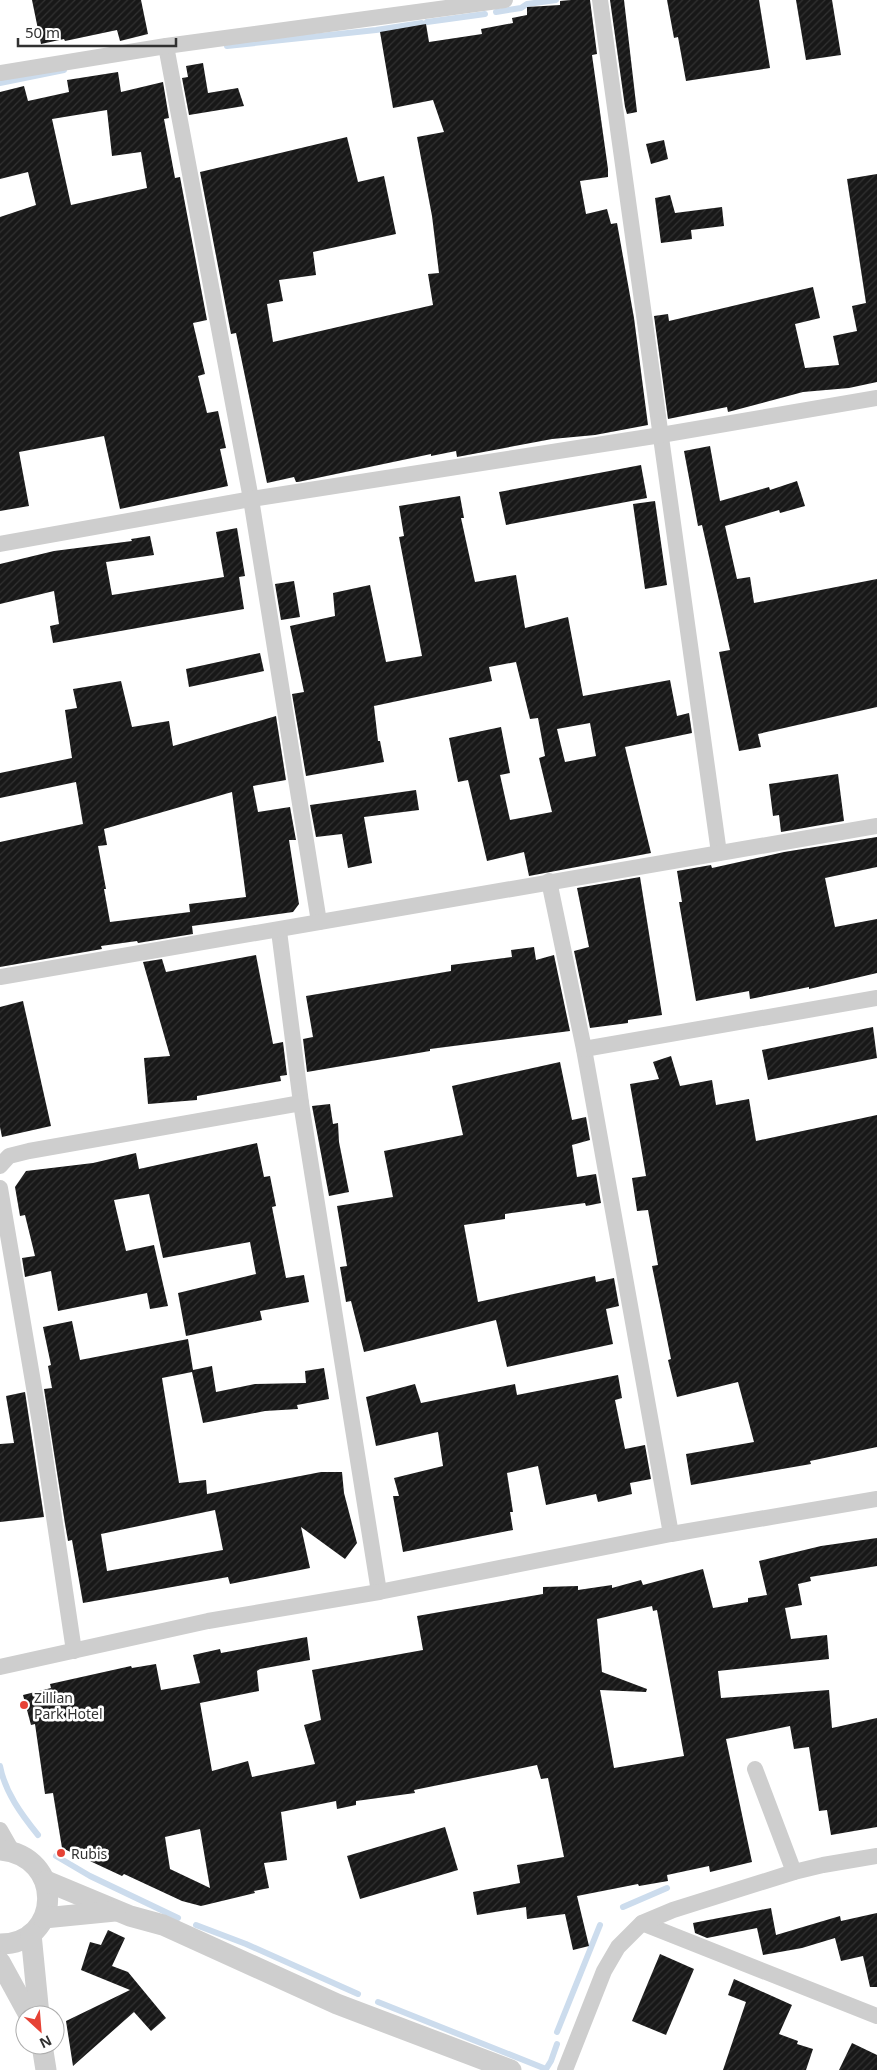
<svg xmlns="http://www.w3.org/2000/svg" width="877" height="2070" font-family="'Noto Sans',sans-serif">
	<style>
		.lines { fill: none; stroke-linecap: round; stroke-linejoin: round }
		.stream { stroke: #ccdced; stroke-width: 6 }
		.building { fill: url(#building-hatch); fill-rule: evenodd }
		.minor { stroke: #cecece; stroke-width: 16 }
		.tertiary { stroke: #cecece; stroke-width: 21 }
		.poi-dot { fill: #e64235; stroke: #fff; stroke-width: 2 }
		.labels { text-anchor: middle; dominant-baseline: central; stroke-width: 5; stroke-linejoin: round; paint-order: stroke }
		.poi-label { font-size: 14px; fill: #313131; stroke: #fff; text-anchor: start }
	</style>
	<defs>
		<pattern id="building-hatch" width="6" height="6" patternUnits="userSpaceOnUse" patternTransform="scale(1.25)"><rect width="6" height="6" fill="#181818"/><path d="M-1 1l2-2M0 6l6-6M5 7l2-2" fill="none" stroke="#313131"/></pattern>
	</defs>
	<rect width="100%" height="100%" fill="#fff"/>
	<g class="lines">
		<g class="stream">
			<path d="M496,12L521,8L527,4L556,0"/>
			<path d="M427,22L485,14"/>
			<path d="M227,46L376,30L422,23"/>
			<path d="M0,83L64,70"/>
			<path d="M0,1766C5,1792 21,1814 38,1835"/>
			<path d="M56,1856L90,1876L178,1918"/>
			<path d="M623,1907L667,1888"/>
			<path d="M196,1925L246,1944L358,1994"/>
			<path d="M378,2002L546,2069L551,2061L557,2044"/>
			<path d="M557,2032L600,1925"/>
		</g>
	</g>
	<g class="building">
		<path d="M32,0H141L148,34L120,41L117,30L65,41L64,39L41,44Z"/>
		<path d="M571,0H590L597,54L592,55L608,169V177L580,181L586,214L607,209L611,224L617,223L634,318L648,425L595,435L552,439L457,457L456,451L431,456V454L298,482H296L294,477L267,483L236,333L231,334L200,172L347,137L358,182L384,176L396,234L313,252L316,275L279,280L283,301L267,304L273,342L433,305L428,274L439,273L432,216L417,137L444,132L433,100L393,108L380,32L426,24L429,42L482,34L481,29L513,23L512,18L527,15V7L560,5V1Z"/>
		<path d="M610,0H624L637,112L627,114L625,107Z"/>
		<path d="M667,0H759L770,68L686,81L678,37L674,38Z"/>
		<path d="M796,0H832L841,55L806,60Z"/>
		<path d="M203,63L208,93L238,88L244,106L189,115L182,78L188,77L186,66Z"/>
		<path d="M118,72L121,92L163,82L169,118L164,119L175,178L180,177L207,320L193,323L205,374L198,376L207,413L218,411L226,448L220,449L228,486L120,509L104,436L19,452L29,506L0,511V217L36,205L28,172L0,179V92L24,86L28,101L69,92L67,80ZM107,110L112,156L141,152L147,188L71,205L52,119Z"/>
		<path d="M664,140L668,159L651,164L646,144Z"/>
		<path d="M877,174V382L849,388L803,392L728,412L727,407L668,419L654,316L668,314L669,321L813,287L820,318L795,324L805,368L839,365L833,336L857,331L852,306L866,303L847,179Z"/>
		<path d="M670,195L675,213L722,207L724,226L691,230L692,239L661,243L655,198Z"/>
		<path d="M710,446L720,501L769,487L770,490L797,481L805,506L780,513L779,510L725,526L737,579L750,577L754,603L877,579V707L758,734L761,747L739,751L719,652L730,650L702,525L698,526L684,451Z"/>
		<path d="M641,465L647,498L506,525L499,492Z"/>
		<path d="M460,496L464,518H461L475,582L516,575L525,628L568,617L583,696L670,680L677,716L689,713L692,733L625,747L651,853L529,876L524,852L487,861L468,780L458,782L449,738L501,727L510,773L500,775L510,820L552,812L539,758L545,756L538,718L530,719L516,662L489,667L492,681L374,706L378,741H380L384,762L306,776L292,694L304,692L290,626L335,616L333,593L370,585L386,662L422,656L399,537L404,536L399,506ZM590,723L596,756L565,762L557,729Z"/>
		<path d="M655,501L667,585L645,589L633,504Z"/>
		<path d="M237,528L245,576L239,577L244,609L53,643L50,626L59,624L54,591L0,604V564L54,551L132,541L131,539L150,536L154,555L106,562L112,595L224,577L216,532Z"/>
		<path d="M294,581L300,617L281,620L275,584Z"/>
		<path d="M260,653L264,671L189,687L186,669Z"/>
		<path d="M121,681L132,727L169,721L173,746L276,716L286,780L253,786L258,812L290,807L296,840H289L299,904L293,912L192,926L193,934L138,943L137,941L101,946L102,949L0,967V842L83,824L76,782L0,798V773L72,758L65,710L77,708L73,689ZM232,792L246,897L189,904L190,912L110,922L104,889H106L98,846L107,845L104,829Z"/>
		<path d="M838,774L844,821L781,832L779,815L773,816L769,784Z"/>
		<path d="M416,790L419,810L364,817L372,863L348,868L342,834L316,837L310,805Z"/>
		<path d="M877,837V867L825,878L835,927L877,919V973L809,989V987L750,999L749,991L696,1001L679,902H682L677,871L711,865L712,868L784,852Z"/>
		<path d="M640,877L662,1015L628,1020V1023L590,1028L574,951L589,947L577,888Z"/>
		<path d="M534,947L536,960L554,955L570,1031L430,1049V1051L307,1072L303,1039L313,1037L306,996L451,971V965L512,957L511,950Z"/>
		<path d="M256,955L273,1044L283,1042L287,1075L280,1076L281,1081L197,1096V1100L148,1104L144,1058L170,1056L143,962L162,959L166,972Z"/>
		<path d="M23,1001L51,1126L2,1137L0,1127V1007Z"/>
		<path d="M873,1027L877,1058L768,1080L762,1050Z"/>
		<path d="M671,1056L680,1086L712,1080L716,1105L749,1099L756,1141L877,1115V1447L810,1461L811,1464L691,1485L686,1454L754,1442L738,1382L677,1397L668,1360L671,1359L652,1266L658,1265L648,1210L637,1211L632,1178L646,1176L630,1084L659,1079L653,1062Z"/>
		<path d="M560,1062L572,1120L586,1117L590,1140L572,1145L577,1177L596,1174L601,1203L586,1206L585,1203L505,1214V1219L464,1225L478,1302L595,1276L596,1282L614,1278L619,1306L606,1309L613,1344L507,1367L496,1320L364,1352L351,1301L346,1302L340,1267L347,1266L337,1206L393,1197L384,1151L463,1135L452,1086Z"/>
		<path d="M330,1104L333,1124L338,1123L339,1142L349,1192L329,1196L312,1106Z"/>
		<path d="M257,1143L264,1177L270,1176L276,1206L272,1207L286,1278L304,1275L309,1302L260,1311L262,1320L186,1336L178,1293L256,1274L250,1242L163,1258L149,1194L114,1200L126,1251L154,1245L168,1306L150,1309L147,1293L58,1311L51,1271L25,1277L22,1258L35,1256L25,1215L20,1216L15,1187L26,1171L93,1163L136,1153L139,1169Z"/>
		<path d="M72,1321L80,1360L188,1339L193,1370L212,1366L216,1392L255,1384L306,1383L305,1371L324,1368L329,1399L297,1405L298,1409L265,1411L203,1423L192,1372L162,1378L179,1483L206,1480L207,1494L321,1472H342L344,1493L357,1543L345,1559L301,1527L310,1568L230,1584L228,1577L83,1603L72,1540L68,1541L65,1524L44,1389L52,1388L48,1366L51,1365L43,1327ZM215,1510L223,1550L107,1571L101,1534Z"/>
		<path d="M618,1375L622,1398L615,1400L625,1449L645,1445L651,1479L630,1483L632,1494L598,1502L596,1494L546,1505L538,1466L507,1473L513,1512H510L513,1530L403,1552L393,1496H399L394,1478L443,1466L438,1432L376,1446L366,1397L415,1384L421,1403L515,1384L517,1395Z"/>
		<path d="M25,1392L44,1517L0,1522V1444L14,1443L6,1396Z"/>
		<path d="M877,1538V1566L810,1577L811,1581L798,1584L802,1605L785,1608L791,1639L827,1635L829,1659L718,1671L721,1698L829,1690L832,1728L877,1718V1827L831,1835L827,1810L819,1811L809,1747L794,1749L790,1726L726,1739L752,1862L710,1872L709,1866L667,1875L668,1881L639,1886L638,1884L577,1896L589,1946L573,1950L565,1914L527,1919L526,1907L477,1915L473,1892L520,1883L517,1865L564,1857L548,1778L541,1779L537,1765L414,1790L415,1793L356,1801V1805L337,1809L336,1801L281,1812L287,1860L264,1863L269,1888L254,1891L255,1893L201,1906L182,1901L124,1874L122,1876L62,1848L53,1793L45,1794L35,1724L31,1725L23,1695L51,1688L50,1684L131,1666L132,1668L156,1664L161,1690L200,1683L193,1655L220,1649L221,1653L307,1637L310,1660L260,1669L257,1671L259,1691L200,1703L212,1771L248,1761L252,1777L315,1764L304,1725L321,1720L312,1670L423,1650L417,1616L543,1594V1587L578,1586V1590L612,1585V1588L641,1580L643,1585L703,1569L713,1608L748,1602V1598L767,1595L759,1561L821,1546ZM652,1606L653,1611L657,1610L684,1756L614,1768L600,1690L646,1692L647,1689L602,1672L597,1619ZM200,1829L210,1888L170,1869L165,1837Z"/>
		<path d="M445,1827L458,1870L360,1899L347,1856Z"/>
		<path d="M771,1908L776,1935L840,1916L841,1921L877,1913V1987H870L863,1956L841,1961L835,1938L802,1948L763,1955L757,1928L707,1938L695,1933L693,1923Z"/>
		<path d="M108,1930L125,1938L112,1966L128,1972L166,2018L151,2031L134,2012L73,2066L66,2021L130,1990L81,1970L90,1942L101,1945Z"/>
		<path d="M660,1954L694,1969L666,2035L632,2021Z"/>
		<path d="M734,1979L792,2005L779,2034L798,2041L797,2044L813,2049L806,2070H723L746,2002L728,1995Z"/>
		<path d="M852,2043L877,2055V2070H839Z"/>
	</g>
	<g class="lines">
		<g class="minor">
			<path d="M600,0L719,853"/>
			<path d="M166,46L251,499L319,922"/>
			<path d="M0,73L166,46L505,0"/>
			<path d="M0,544L251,499L661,435L877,398"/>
			<path d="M549,881L584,1049L671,1534"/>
			<path d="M279,931L301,1103L379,1592"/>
			<path d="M0,977L877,826"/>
			<path d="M584,1049L877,998"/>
			<path d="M0,1166L9,1156L29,1151L301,1103"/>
			<path d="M0,1188L40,1423L74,1651"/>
			<path d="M0,1667L208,1621L379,1592L671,1534L877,1499"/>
			<path d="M755,1769L794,1872"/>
			<path d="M0,1830L12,1851"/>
			<path d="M642,1923L877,2016"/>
			<path d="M565,2070L604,1971L618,1947L642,1923L673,1910L794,1872L823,1865L877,1856"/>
		</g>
		<g class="tertiary">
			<path d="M0,1850C65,1856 62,1944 0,1944"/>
			<path d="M46,1881L130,1916L163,1925L337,2004L511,2070"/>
			<path d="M44,1918L115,1911"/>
			<path d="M31,1934L39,2015"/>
			<path d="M0,1962L29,2015"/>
			<path d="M42,2045L46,2070"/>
		</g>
	</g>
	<g class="poi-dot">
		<circle cx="24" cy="1705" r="5"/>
		<circle cx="61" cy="1853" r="5"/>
	</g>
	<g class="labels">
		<g class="poi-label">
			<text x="34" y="1697">Zillian<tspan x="34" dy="16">Park Hotel</tspan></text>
			<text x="71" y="1853">Rubis</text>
		</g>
	</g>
	<g transform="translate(40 2030) rotate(154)"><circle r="24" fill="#ffffff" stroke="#adadad"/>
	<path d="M0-4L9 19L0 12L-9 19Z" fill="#e64235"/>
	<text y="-8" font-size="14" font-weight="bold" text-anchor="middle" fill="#313131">N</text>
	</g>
	<path d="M18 38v8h158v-8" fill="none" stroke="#313131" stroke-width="2.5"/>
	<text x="25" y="38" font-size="15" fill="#313131" stroke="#ffffff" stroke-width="4" paint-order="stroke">50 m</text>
</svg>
